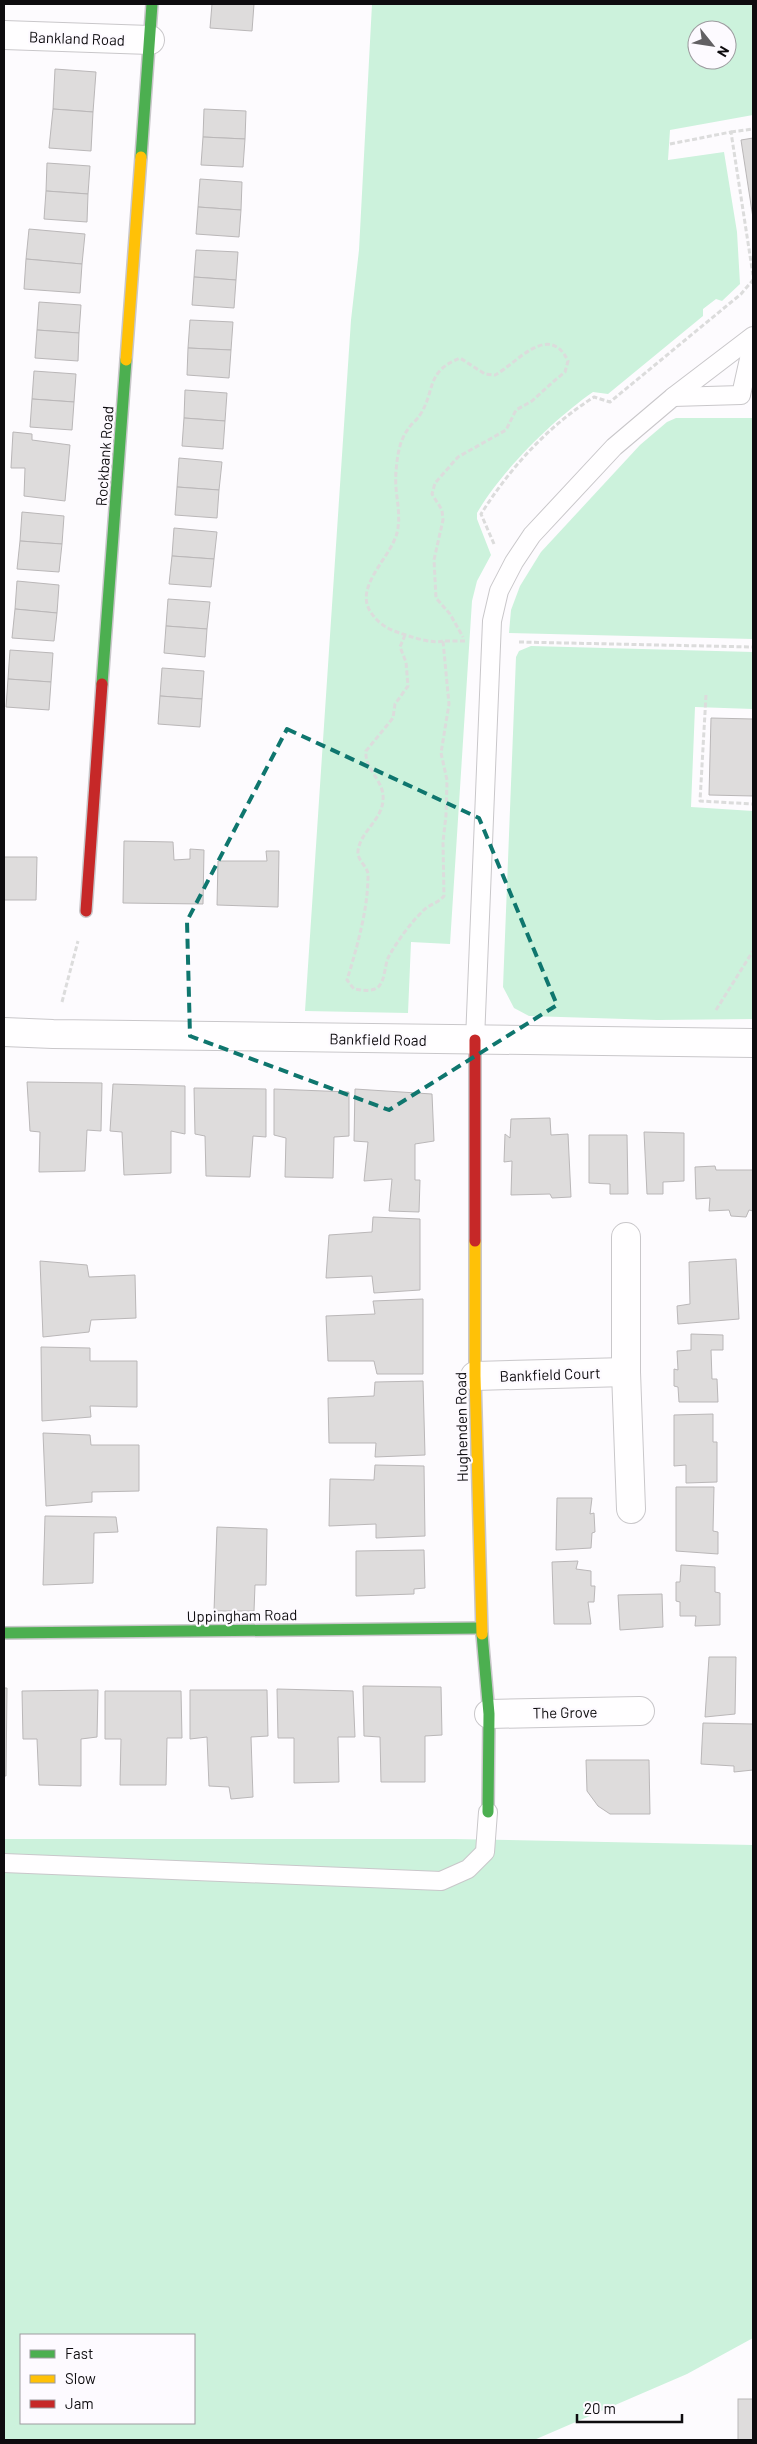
<svg xmlns="http://www.w3.org/2000/svg" width="757" height="2444" font-family="Barlow,sans-serif">
	<style>
		.green { fill: #ccf2dc; fill-rule: evenodd }
		.building { fill: #dedcdc; stroke: #bab7b8 }
		.lines { fill: none; stroke-linecap: round; stroke-linejoin: round }
		.lane-casing { stroke: #c9c7ca; stroke-width: 20 }
		.street-casing { stroke: #c9c7ca; stroke-width: 30 }
		.fast-casing { stroke: #c9c7ca; stroke-width: 14 }
		.slow-casing { stroke: #c9c7ca; stroke-width: 14 }
		.jam-casing { stroke: #c9c7ca; stroke-width: 14 }
		.path { stroke: #dcdcdc; stroke-width: 3; stroke-dasharray: 5 2.5; stroke-linecap: butt }
		.lane { stroke: #fffeff; stroke-width: 18 }
		.street { stroke: #fffeff; stroke-width: 28 }
		.fast { stroke: #4caf50; stroke-width: 11 }
		.slow { stroke: #ffc107; stroke-width: 11 }
		.jam { stroke: #c62828; stroke-width: 11 }
		.marked { fill: none; stroke: #0f766e; stroke-width: 4; stroke-dasharray: 10 6; stroke-linejoin: round }
		.labels { text-anchor: middle; dominant-baseline: central; stroke-width: 4.5; stroke-linejoin: round; paint-order: stroke }
		.street-label { font-size: 15px; fill: #0e0c0f; stroke: #fdfaff }
	</style>
	<rect width="100%" height="100%" fill="#fdfbfe"/>
	<g class="green">
		<path d="M372,4H753V115L670,130L668,160L724,152L737,232L740,284L722,301L716,299L703,309V316L608,394L593,392C554,419 501,471 477,513V519L491,555L477,581L472,601L450,944L411,942L408,1013L305,1011L351,320L359,250ZM697,30H727V60H697Z"/>
		<path d="M676,418H753V639L509,633L511,610L520,586L541,552L640,445L667,422Z"/>
		<path d="M531,646L753,652V709L695,707L691,807L753,811V1019L657,1020L529,1016L514,1008L503,987L516,657L519,651Z"/>
		<path d="M4,1839H454L753,1845V2338L687,2374L534,2440H4ZM21,2335H194V2423H21Z"/>
	</g>
	<g class="building">
		<path d="M212,4H254L252,31L210,28Z"/>
		<path d="M55,69L96,72L93,112L53,109Z"/>
		<path d="M53,109L93,112L91,151L49,148Z"/>
		<path d="M204,109L246,111L245,139L203,137Z"/>
		<path d="M203,137L245,139L243,167L201,165Z"/>
		<path d="M753,138V218L741,140Z"/>
		<path d="M47,163L90,166L88,194L46,191Z"/>
		<path d="M200,179L242,182L241,210L198,207Z"/>
		<path d="M46,191L88,194L87,222L44,219Z"/>
		<path d="M198,207L241,210L239,237L196,234Z"/>
		<path d="M29,229L85,234L82,264L26,259Z"/>
		<path d="M196,250L238,252L236,280L194,277Z"/>
		<path d="M26,259L82,264L80,293L24,289Z"/>
		<path d="M194,277L236,280L234,308L192,305Z"/>
		<path d="M39,302L81,305L79,333L37,330Z"/>
		<path d="M190,320L233,322L231,350L188,348Z"/>
		<path d="M37,330L79,333L78,361L35,358Z"/>
		<path d="M188,348L231,350L229,378L187,375Z"/>
		<path d="M34,371L76,374L74,402L32,399Z"/>
		<path d="M185,390L227,393L225,421L184,418Z"/>
		<path d="M32,399L74,402L72,430L30,427Z"/>
		<path d="M184,418L225,421L223,449L182,446Z"/>
		<path d="M13,432L32,434V440L70,445L65,501L24,496L25,468H11Z"/>
		<path d="M179,458L222,462L219,490L177,487Z"/>
		<path d="M177,487L219,490L217,518L175,515Z"/>
		<path d="M22,512L64,516L62,544L20,541Z"/>
		<path d="M174,528L217,532L214,559L172,556Z"/>
		<path d="M20,541L62,544L59,572L17,569Z"/>
		<path d="M172,556L214,559L211,587L169,584Z"/>
		<path d="M17,581L59,585L57,613L15,609Z"/>
		<path d="M168,599L210,602L207,629L166,626Z"/>
		<path d="M15,609L57,613L54,641L12,638Z"/>
		<path d="M166,626L207,629L205,657L164,653Z"/>
		<path d="M10,650L53,653L51,682L8,679Z"/>
		<path d="M162,668L204,671L202,699L160,696Z"/>
		<path d="M8,679L51,682L49,710L6,707Z"/>
		<path d="M160,696L202,699L200,727L158,724Z"/>
		<path d="M711,718L753,719V796L709,795Z"/>
		<path d="M124,841L173,842L174,860L190,859V849L204,850L203,904L123,903Z"/>
		<path d="M266,851H279L278,907L217,905L218,861H267Z"/>
		<path d="M4,857H37L36,900H4Z"/>
		<path d="M27,1082L102,1083L101,1131L87,1130L85,1171L39,1172L40,1132L30,1131Z"/>
		<path d="M113,1084L185,1086V1134L171,1131V1173L124,1175L122,1132L110,1131Z"/>
		<path d="M194,1088L266,1089V1137L253,1136L250,1177L206,1176L205,1136L195,1134Z"/>
		<path d="M274,1089L349,1092V1136L334,1137L333,1178L285,1177L286,1138L274,1135Z"/>
		<path d="M355,1089L432,1094L434,1141L415,1144V1180H420L419,1212L389,1211L392,1179L364,1181L368,1142L354,1141Z"/>
		<path d="M550,1118L551,1135L568,1134L571,1197L552,1198L550,1194L511,1195L512,1161L504,1162L505,1134L510,1138L511,1119Z"/>
		<path d="M644,1132L684,1133V1181L663,1182V1194H647Z"/>
		<path d="M589,1135H627L628,1194H610V1184L589,1183Z"/>
		<path d="M715,1166L716,1170H753V1211L749,1210L746,1217L731,1216L729,1210L709,1211L710,1198L696,1199L695,1167Z"/>
		<path d="M373,1217L420,1219V1290L374,1293L372,1276L326,1278L329,1235L372,1232Z"/>
		<path d="M736,1259L739,1319L678,1324L677,1306L690,1304L689,1262Z"/>
		<path d="M40,1261L87,1265L89,1277L135,1275L136,1318L91,1320L89,1332L43,1337Z"/>
		<path d="M423,1299V1374H377L374,1361H328L326,1316L375,1314L373,1301Z"/>
		<path d="M691,1334L723,1335V1350H711L712,1379H717L718,1402H679L678,1387L674,1386V1369L678,1370L677,1351L691,1350Z"/>
		<path d="M41,1347L90,1348V1361H137V1407L90,1406L91,1417L42,1421Z"/>
		<path d="M423,1381L425,1455L375,1457L376,1443H329L328,1398L374,1396L375,1382Z"/>
		<path d="M713,1414V1442H717V1482L686,1483V1465L674,1466V1415Z"/>
		<path d="M43,1433L90,1435L91,1445H139V1491L92,1492V1502L46,1506Z"/>
		<path d="M375,1465L424,1466L425,1536L376,1538V1524L329,1526L330,1479L374,1480Z"/>
		<path d="M676,1487H714L713,1531L718,1532V1554L676,1551Z"/>
		<path d="M557,1498H592L590,1514L594,1513L595,1532L592,1533L591,1548L556,1550Z"/>
		<path d="M45,1516L116,1517L118,1532L94,1533L93,1583L43,1585Z"/>
		<path d="M217,1527L267,1529L266,1585H255L254,1611H214Z"/>
		<path d="M424,1550L425,1588L414,1589V1594L356,1596V1551Z"/>
		<path d="M578,1561L576,1569L591,1571V1586H595L594,1602H588L591,1624H554L552,1562Z"/>
		<path d="M681,1565L715,1567V1592L720,1593V1625L695,1626L696,1616H680V1602L676,1601V1582H680Z"/>
		<path d="M662,1594L663,1627L620,1630L618,1595Z"/>
		<path d="M709,1657H736L735,1714L705,1717Z"/>
		<path d="M363,1686L441,1687L442,1735L425,1736V1782H381L380,1737L364,1736Z"/>
		<path d="M4,1688H7L6,1776H4Z"/>
		<path d="M277,1689L353,1691L355,1737H338L339,1782L294,1783V1738H278Z"/>
		<path d="M98,1690L97,1737L81,1739V1786L39,1785L37,1739H23L22,1691Z"/>
		<path d="M190,1690H267L268,1736L251,1737L253,1797L231,1799L229,1787L209,1786L207,1737L190,1739Z"/>
		<path d="M105,1691H181L182,1738H167L166,1785H120L121,1739H105Z"/>
		<path d="M703,1723L753,1724V1770L734,1772V1766L701,1764Z"/>
		<path d="M586,1760H649L650,1814H610L598,1806L587,1791Z"/>
		<rect x="738" y="2399" width="15" height="41"/>
	</g>
	<g class="lines">
		<g class="lane-casing">
			<g id="lane">
				<path d="M673,397L741,395L753,341"/>
				<path d="M475,1040L492,621L499,591L514,562L532,535L614,447L673,397L753,336"/>
				<path d="M4,1863L441,1881L468,1869L485,1852L488,1812"/>
			</g>
		</g>
		<g class="street-casing">
			<g id="street">
				<path d="M4,35L150,40"/>
				<path d="M4,1032L53,1034L753,1043"/>
				<path d="M626,1237V1372L631,1509"/>
				<path d="M475,1376L626,1372"/>
				<path d="M489,1714L640,1711"/>
			</g>
		</g>
		<g class="fast-casing">
			<g id="fast">
				<path d="M141,157L152,4"/>
				<path d="M102,684L126,360"/>
				<path d="M4,1633L481,1628"/>
				<path d="M482,1634L489,1714L488,1812"/>
			</g>
		</g>
		<g class="slow-casing">
			<g id="slow">
				<path d="M126,360L141,157"/>
				<path d="M475,1241V1376L482,1634"/>
			</g>
		</g>
		<g class="jam-casing">
			<g id="jam">
				<path d="M86,911L102,684"/>
				<path d="M475,1040V1241"/>
			</g>
		</g>
		<g class="path">
			<path d="M731,132L753,129"/>
			<path d="M670,144L731,132L753,275"/>
			<path d="M494,544L481,514C510,468 548,426 594,397L610,402L741,294L753,280"/>
			<path d="M405,635L400,647L406,662L408,686L395,704L393,718L366,751C364,769 385,781 383,800C382,820 360,832 358,851C357,861 368,866 368,875C368,910 357,947 347,980L354,989C362,990 370,992 377,988C386,981 384,965 389,956C398,940 412,921 425,909C431,904 438,903 444,896L443,842L446,815L447,780L441,753L449,704L443,641H465"/>
			<path d="M443,641C433,644 411,637 400,633C389,630 378,623 372,614C352,588 390,559 397,533C402,512 394,493 396,472C397,458 399,441 408,429C411,424 417,420 420,415C436,390 425,372 460,358L485,374L495,375C516,364 549,321 568,361L565,372L554,381L532,401L516,410L506,430L458,457L435,483L432,494L442,510L443,520L434,560L436,598L450,614L463,637"/>
			<path d="M519,642L753,647"/>
			<path d="M706,695L700,801L753,804"/>
			<path d="M62,1002L78,941"/>
			<path d="M716,1010L753,951"/>
		</g>
		<use href="#lane" class="lane"/>
		<use href="#street" class="street"/>
		<use href="#fast" class="fast"/>
		<use href="#slow" class="slow"/>
		<use href="#jam" class="jam"/>
	</g>
	<path class="marked" d="M287,729L479,818L557,1005L389,1110L190,1036L187,921Z"/>
	<g class="labels">
		<g class="street-label">
			<text transform="translate(77 38) rotate(2)">Bankland Road</text>
			<text transform="translate(104 456) rotate(-86)">Rockbank Road</text>
			<text transform="translate(378 1039) rotate(1)">Bankfield Road</text>
			<text transform="translate(550 1374) rotate(-2)">Bankfield Court</text>
			<text transform="translate(461 1427) rotate(-91)">Hughenden Road</text>
			<text transform="translate(242 1615) rotate(-1)">Uppingham Road</text>
			<text transform="translate(565 1712) rotate(-1)">The Grove</text>
		</g>
	</g>
	<rect width="757" height="2444" fill="none" stroke="#0e0c0f" stroke-width="10"/>
	<rect x="20" y="2334" width="175" height="90" fill="#fdfaff" stroke="#9d9b9f"/>
	<rect x="30" y="2350" width="25" height="8" fill="#4caf50" stroke="#9d9b9f"/>
	<text x="65" y="2359" font-size="15" fill="#0e0c0f">Fast</text>
	<rect x="30" y="2375" width="25" height="8" fill="#ffc107" stroke="#9d9b9f"/>
	<text x="65" y="2384" font-size="15" fill="#0e0c0f">Slow</text>
	<rect x="30" y="2400" width="25" height="8" fill="#c62828" stroke="#9d9b9f"/>
	<text x="65" y="2409" font-size="15" fill="#0e0c0f">Jam</text>
	<g transform="translate(712 45) rotate(120)"><circle r="24" fill="#fdfaff" stroke="#9d9b9f"/>
	<path d="M0-4L9 19L0 12L-9 19Z" fill="#626063"/>
	<text y="-8" font-size="14" font-weight="bold" text-anchor="middle" fill="#0e0c0f">N</text>
	</g>
	<path d="M577 2414v8h105v-8" fill="none" stroke="#0e0c0f" stroke-width="2.5"/>
	<text x="584" y="2414" font-size="15" fill="#0e0c0f" stroke="#fdfaff" stroke-width="4" paint-order="stroke">20 m</text>
</svg>
